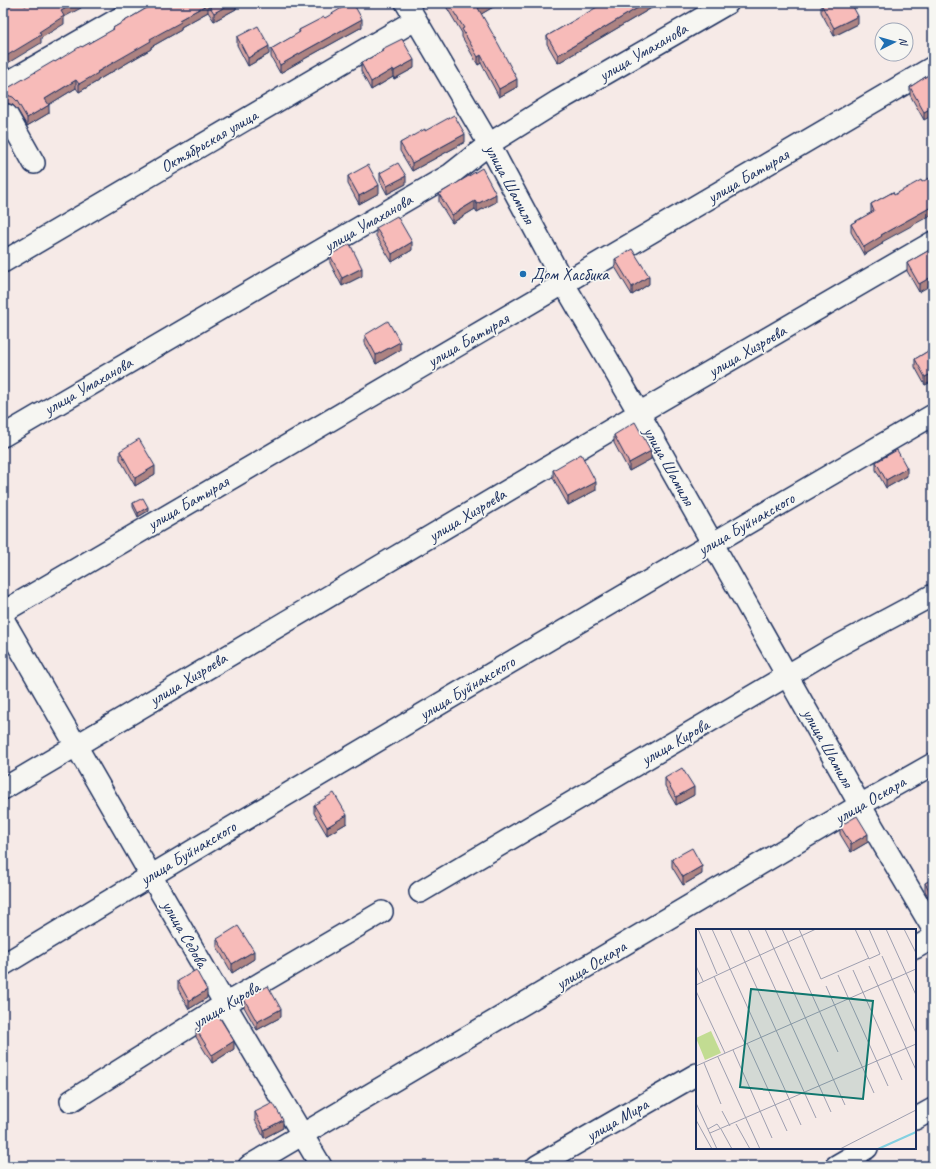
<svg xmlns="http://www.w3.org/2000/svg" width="936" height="1169" font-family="Caveat,sans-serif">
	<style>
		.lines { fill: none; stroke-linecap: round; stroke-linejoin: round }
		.minor-casing { stroke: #1b2f5e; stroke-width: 24 }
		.minor { stroke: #f6f6f2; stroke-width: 21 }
		.wall { fill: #d4a19f; stroke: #1b2f5e }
		.shaded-wall { fill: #ad8382; stroke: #1b2f5e }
		.building { fill: #f7bbb9; stroke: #1b2f5e }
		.poi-dot { fill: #1f6fb2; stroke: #f6f6f2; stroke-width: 1.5 }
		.labels { text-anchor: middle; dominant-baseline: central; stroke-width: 3.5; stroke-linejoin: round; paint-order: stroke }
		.street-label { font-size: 17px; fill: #1b2f5e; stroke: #f6f6f2 }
		.poi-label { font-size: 17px; fill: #1b2f5e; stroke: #f6f6f2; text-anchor: start }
		.inset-river { fill: none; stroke: #83d0e1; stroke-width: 2 }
		.inset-road { fill: none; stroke: #9e9fb0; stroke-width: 1 }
		.view { fill: #0f766e; fill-opacity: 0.15; stroke: #0f766e; stroke-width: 2 }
		.inset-edge { fill: none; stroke: #1b2f5e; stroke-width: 2 }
	</style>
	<rect width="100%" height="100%" fill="#f6eae7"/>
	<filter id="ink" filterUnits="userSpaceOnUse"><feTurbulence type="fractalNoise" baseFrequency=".025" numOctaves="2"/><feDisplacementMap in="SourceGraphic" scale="8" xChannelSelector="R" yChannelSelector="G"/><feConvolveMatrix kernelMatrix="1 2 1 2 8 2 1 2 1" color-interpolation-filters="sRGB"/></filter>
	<g filter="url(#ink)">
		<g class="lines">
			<g class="minor-casing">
				<g id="minor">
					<path d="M406,3L489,144L564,284L639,413L860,805L933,929"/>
					<path d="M3,85L146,3"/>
					<path d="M7,115L34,163"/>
					<path d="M3,262L415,20"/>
					<path d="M3,436L451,174L489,144L558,101L728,3"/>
					<path d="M3,612L933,67"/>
					<path d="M3,619L225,1004L321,1166"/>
					<path d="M3,789L639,413L933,242"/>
					<path d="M420,892L832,649L933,595"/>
					<path d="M915,948L933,938"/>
					<path d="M3,965C311,778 622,596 933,415"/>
					<path d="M71,1101L225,1004L382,912"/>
					<path d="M915,1119L933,1109"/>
					<path d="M249,1166L860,805L933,764"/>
					<path d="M537,1166L697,1074"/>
					<path d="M836,1166L867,1148"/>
				</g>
			</g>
			<use href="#minor" class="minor"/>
		</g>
		<g class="wall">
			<path d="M236,3V9L214,21L208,12L181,27V30L151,47V49L98,80V81L79,92L76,88L48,105L49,113L27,126L17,109L13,105L7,103L3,91L113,30V28L152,5Z"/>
			<path d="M444,3H500L481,14L517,87L499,97L481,63L478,65L462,37V33Z"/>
			<path d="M660,3L558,63L547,44V36L573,21Z"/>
			<path d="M821,4L858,24L834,36L821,12Z"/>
			<path d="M325,18L362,27L306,58L280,73L271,57V49L299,33V30Z"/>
			<path d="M237,37L269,54L248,66L237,45Z"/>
			<path d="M382,49L414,68L394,79L393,77L371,90L361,71V63L382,51Z"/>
			<path d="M933,72L924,120L910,95V87Z"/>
			<path d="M425,131L465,142L412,171L400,151V143Z"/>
			<path d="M380,173L406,184L387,194L380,181Z"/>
			<path d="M348,176L379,193L359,204L348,184Z"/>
			<path d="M893,192L882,244L864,255L851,232V224L871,213V204Z"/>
			<path d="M439,194L496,202L477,212L475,209L452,223L439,202Z"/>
			<path d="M376,228L412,250L392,262L376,236Z"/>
			<path d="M933,248L919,292L907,271V263Z"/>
			<path d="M330,255L362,276L342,286L330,263Z"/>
			<path d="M615,259L649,284L632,295L615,267Z"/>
			<path d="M365,335L400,350L376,364L365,343Z"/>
			<path d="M933,348V381L925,385L915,367V359Z"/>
			<path d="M614,435L651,459L629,471L614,443Z"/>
			<path d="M120,451L155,474L135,486L120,459Z"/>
			<path d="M876,462L907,476L886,488L876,470Z"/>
			<path d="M553,470L596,490L568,505L553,478Z"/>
			<path d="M133,503L148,511L138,517L133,507Z"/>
			<path d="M665,778L694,795L676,805L665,786Z"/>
			<path d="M314,805L347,823L327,835L314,813Z"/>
			<path d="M840,826L868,842L851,852L840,834Z"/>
			<path d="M672,859L702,874L683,885L672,867Z"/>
			<path d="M933,879V905L925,891V883Z"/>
			<path d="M217,939L254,959L232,973L217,947Z"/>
			<path d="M178,981L207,998L189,1009L178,989Z"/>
			<path d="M244,999L281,1017L257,1030L244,1007Z"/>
			<path d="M196,1029L234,1049L212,1063L196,1037Z"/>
			<path d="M255,1112L283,1128L264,1138L255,1120Z"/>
		</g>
		<g class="shaded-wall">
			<path d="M75,3H81V8L64,17V24L41,38V43L3,66V58L61,11Z"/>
			<path d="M232,3H236V9L214,21V13Z"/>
			<path d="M486,3H500L478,16V8Z"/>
			<path d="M646,3H660L558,63V55Z"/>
			<path d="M208,4V12L181,27V30L151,47V49L98,80V81L79,92V84L179,20Z"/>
			<path d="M858,16V24L834,36V28Z"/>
			<path d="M362,19V27L306,58L280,73V65L306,50Z"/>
			<path d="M269,46V54L248,66V58Z"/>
			<path d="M481,55V63L478,65V57Z"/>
			<path d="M414,60V68L394,79V71Z"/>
			<path d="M393,69V77L371,90V82Z"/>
			<path d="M517,79V87L499,97V89Z"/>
			<path d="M76,80V88L45,107V99Z"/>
			<path d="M7,95V103L3,104V96Z"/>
			<path d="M49,105V113L27,126V118Z"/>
			<path d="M933,107V115L924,120V112Z"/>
			<path d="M8,133V141L3,143V135Z"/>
			<path d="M465,134V142L412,171V163Z"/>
			<path d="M406,176V184L387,194V186Z"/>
			<path d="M379,185V193L359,204V196Z"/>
			<path d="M496,194V202L477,212V204Z"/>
			<path d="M475,201V209L452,223V215Z"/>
			<path d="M933,206V214L882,242V244L864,255V247L881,235Z"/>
			<path d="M412,242V250L392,262V254Z"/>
			<path d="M362,268V276L342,286V278Z"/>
			<path d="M649,276V284L632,295V287Z"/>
			<path d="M933,276V284L919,292V284Z"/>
			<path d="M400,342V350L376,364V355Z"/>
			<path d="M933,373V381L925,385V377Z"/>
			<path d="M651,451V459L629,471V463Z"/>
			<path d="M155,466V474L135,486V478Z"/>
			<path d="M907,468V476L886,488V480Z"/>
			<path d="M596,482V490L568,505V497Z"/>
			<path d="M148,507V511L138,517V513Z"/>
			<path d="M694,787V795L676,805V797Z"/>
			<path d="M347,815V823L327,835V827Z"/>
			<path d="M868,834V842L851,852V844Z"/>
			<path d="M702,866V874L683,885V877Z"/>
			<path d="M254,951V959L232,973V964Z"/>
			<path d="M207,990V998L189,1009V1001Z"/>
			<path d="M281,1009V1017L257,1030V1022Z"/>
			<path d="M234,1041V1049L212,1063V1055Z"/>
			<path d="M283,1120V1128L264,1138V1130Z"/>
		</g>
		<g class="building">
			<path d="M16,3H23L25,6L30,3H75L61,11L64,16L39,32L41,35L3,58V10Z"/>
			<path d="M154,3H232L214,13L208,4L179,20L181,22L150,39L151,41L97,72L98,73L79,84L76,80L45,99L49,105L27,118L17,101L13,97L7,95L3,96V91L54,61L55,62L81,46L82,47L114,29L113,28L152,5Z"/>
			<path d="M350,3H353L362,19L306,50L280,65L271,49L300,32L299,30L324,17L325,18Z"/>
			<path d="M448,3H486L478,8L499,45L517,79L499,89L481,55L478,57L462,29L464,28Z"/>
			<path d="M604,3H646L558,55L547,36L573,21Z"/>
			<path d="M823,3H851L858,16L834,28L821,4Z"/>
			<path d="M258,26L269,46L248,58L237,37Z"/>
			<path d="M402,39L414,60L394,71L393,69L371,82L361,63L383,51L382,49Z"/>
			<path d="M933,72V107L924,112L910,87Z"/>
			<path d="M454,115L465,134L412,163L400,143L425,129V131Z"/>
			<path d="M3,124L8,133L3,135Z"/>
			<path d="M398,163L406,176L387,186L380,173Z"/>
			<path d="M368,165L379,185L359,196L348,176Z"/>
			<path d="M482,168L496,194L477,204L475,201L452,215L439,194Z"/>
			<path d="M933,176V206L881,235L882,236L864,247L851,224L874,211L871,204L893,192L894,195L921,180L922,182Z"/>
			<path d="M397,216L412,242L392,254L376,228Z"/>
			<path d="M350,244L362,268L342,278L330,255Z"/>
			<path d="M933,248V276L919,284L907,263Z"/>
			<path d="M632,249L649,276L632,287L615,259Z"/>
			<path d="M388,321L400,342L376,355L365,335Z"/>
			<path d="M933,348V373L925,377L915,359Z"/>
			<path d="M635,422L651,451L629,463L614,435Z"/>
			<path d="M139,439L155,466L135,478L120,451Z"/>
			<path d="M897,450L907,468L886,480L876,462Z"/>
			<path d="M581,454L596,482L568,497L553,470Z"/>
			<path d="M143,498L148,507L138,513L133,503Z"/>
			<path d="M682,768L694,787L676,797L665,778Z"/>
			<path d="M334,793L347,815L327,827L314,805Z"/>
			<path d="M857,816L868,834L851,844L840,826Z"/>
			<path d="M692,848L702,866L683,877L672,859Z"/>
			<path d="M933,879V897L925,883Z"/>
			<path d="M238,926L254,951L232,964L217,939Z"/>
			<path d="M196,970L207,990L189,1001L178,981Z"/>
			<path d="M268,986L281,1009L257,1022L244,999Z"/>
			<path d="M218,1015L234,1041L212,1055L196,1029Z"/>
			<path d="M273,1103L283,1120L264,1130L255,1112Z"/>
		</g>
	</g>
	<circle class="poi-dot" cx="523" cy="274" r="4"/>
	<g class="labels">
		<g class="street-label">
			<text transform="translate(643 52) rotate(-30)">улица Умаханова</text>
			<text transform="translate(209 141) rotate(-30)">Октябрьская улица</text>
			<text transform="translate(748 176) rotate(-30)">улица Батырая</text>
			<text transform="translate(510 184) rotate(62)">улица Шамиля</text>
			<text transform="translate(368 223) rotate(-30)">улица Умаханова</text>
			<text transform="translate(468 340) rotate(-30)">улица Батырая</text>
			<text transform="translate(747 351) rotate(-30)">улица Хизроева</text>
			<text transform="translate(88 386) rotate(-30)">улица Умаханова</text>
			<text transform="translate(669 466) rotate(61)">улица Шамиля</text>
			<text transform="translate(188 503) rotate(-30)">улица Батырая</text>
			<text transform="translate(467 515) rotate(-31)">улица Хизроева</text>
			<text transform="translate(746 524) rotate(-30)">улица Буйнакского</text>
			<text transform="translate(188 679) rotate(-31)">улица Хизроева</text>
			<text transform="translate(467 688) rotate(-31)">улица Буйнакского</text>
			<text transform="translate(675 742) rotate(-30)">улица Кирова</text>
			<text transform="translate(828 748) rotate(61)">улица Шамиля</text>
			<text transform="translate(870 800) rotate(-30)">улица Оскара</text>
			<text transform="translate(188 853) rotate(-31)">улица Буйнакского</text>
			<text transform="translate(185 934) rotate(60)">улица Седова</text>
			<text transform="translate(591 965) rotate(-31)">улица Оскара</text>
			<text transform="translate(226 1005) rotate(-31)">улица Кирова</text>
			<text transform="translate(617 1120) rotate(-30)">улица Мира</text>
		</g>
		<g class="poi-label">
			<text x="531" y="274">Дом Хасбика</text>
		</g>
	</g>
	<g transform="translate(696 929)">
		<rect width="220" height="220" fill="#f6eae7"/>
		<path d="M15,102L25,124L9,131L0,109Z" fill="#c2dc92"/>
		<path class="inset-river" d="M182,220L220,203"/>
		<path class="inset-road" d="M2,0L21,45M16,0L105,196M34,0L120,189M52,0L135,183M69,0L149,176M86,0L142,123M103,0L125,50L173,29M159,0L173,30L184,25L173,0M190,0L220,66M208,0L220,24M186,27L220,104M0,37L7,52M173,37L220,141M157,41L206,151M142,46L192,157M18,47L49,115M0,56L120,0M130,57L178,164M0,62L29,124M51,114L91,202M37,121L76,209M22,128L64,220M8,134L25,175M0,137L220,40M0,174L21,220M26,182L34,197M0,191L16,220M40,195L54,220M12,200L21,195L24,199M25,200L36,220M14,204L220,115M144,220L220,181"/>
		<path class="view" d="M55,60L177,72L167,170L44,158Z"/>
		<rect width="220" height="220" class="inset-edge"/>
	</g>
	<rect width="936" height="1169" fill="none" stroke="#f6f6f2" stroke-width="16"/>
	<rect x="8" y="8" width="920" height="1153" fill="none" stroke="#1b2f5e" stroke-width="1.5" filter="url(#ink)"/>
	<g transform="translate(894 42) rotate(84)"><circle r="19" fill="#f6f6f2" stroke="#9ea6b7"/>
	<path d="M0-3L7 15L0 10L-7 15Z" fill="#1f6fb2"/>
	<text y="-6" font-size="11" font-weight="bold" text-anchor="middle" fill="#1b2f5e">N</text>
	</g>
</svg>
